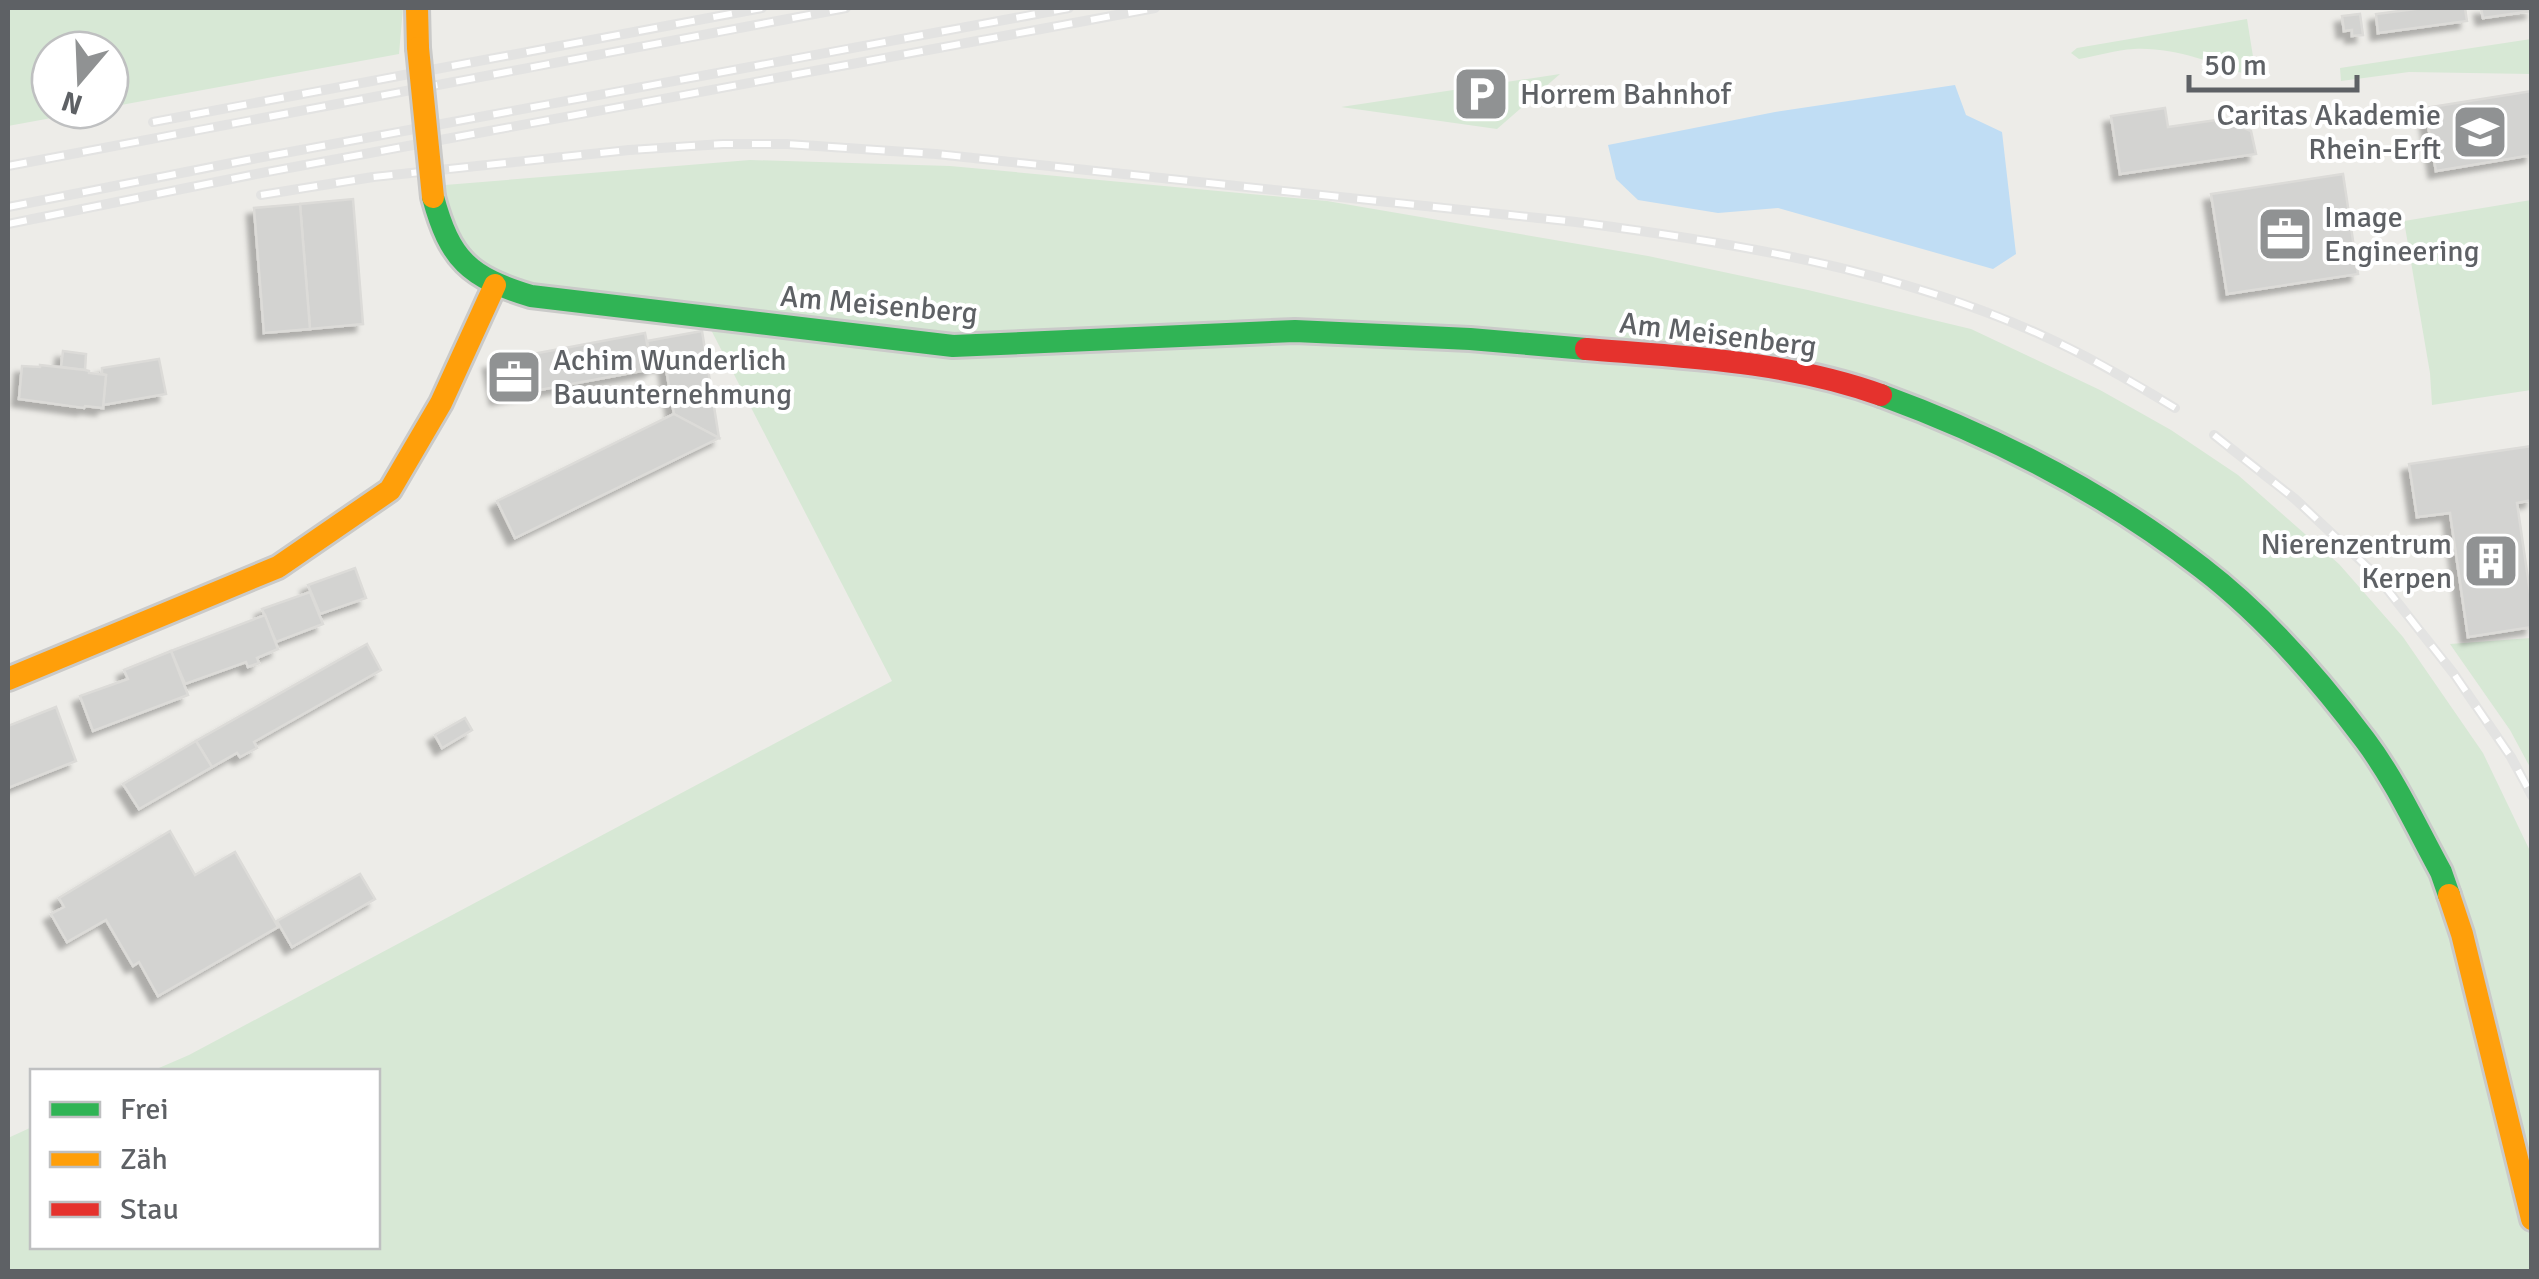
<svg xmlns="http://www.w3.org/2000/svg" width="2539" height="1279" font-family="Signika,sans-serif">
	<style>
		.green { fill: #d7e8d5 }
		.water { fill: #c0ddf4 }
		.building { fill: #d3d3d1; stroke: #dcdbd8; stroke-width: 2.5; filter: url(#shadow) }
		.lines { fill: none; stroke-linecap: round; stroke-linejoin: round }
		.fast-casing { stroke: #cacac9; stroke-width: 28 }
		.slow-casing { stroke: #cacac9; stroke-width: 28 }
		.jam-casing { stroke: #cacac9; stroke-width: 28 }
		.fast { stroke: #30b455; stroke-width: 22 }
		.slow { stroke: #ff9f0a; stroke-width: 22 }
		.jam { stroke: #e5322d; stroke-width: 22 }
		.rail-casing { stroke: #e3e3e2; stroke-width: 10 }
		.rail { stroke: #fff; stroke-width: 6; stroke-dasharray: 19; stroke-linecap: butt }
		.slow-bridge-casing { stroke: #cacac9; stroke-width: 28; stroke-linecap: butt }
		.slow-bridge { stroke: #ff9f0a; stroke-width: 22 }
		.labels { text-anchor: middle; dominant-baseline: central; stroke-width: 8; stroke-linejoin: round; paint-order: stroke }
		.poi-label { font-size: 30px; fill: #5e6165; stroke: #fff; text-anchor: start }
		.street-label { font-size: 30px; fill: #5e6165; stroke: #fff }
	</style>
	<defs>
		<filter id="shadow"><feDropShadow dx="-7" dy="7" stdDeviation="2.5" flood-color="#0004"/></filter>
	</defs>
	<rect width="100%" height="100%" fill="#edece8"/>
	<g class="green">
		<path d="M8,8H403L399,54L110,107V50H50V110H95L8,126Z"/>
		<path d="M2247,19L2255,69L2250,76C2213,63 2174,47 2134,49C2116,50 2097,56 2079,59L2071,53L2077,48Z"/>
		<path d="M2531,39V74L2409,72L2341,81L2340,68Z"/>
		<path d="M1560,74L1497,129L1341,107Z"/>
		<path d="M750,160L950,166L1327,201L1648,256L1808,290L1971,329L2100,390L2171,430L2238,475L2339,564L2403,637L2483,753L2531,853V1271H8V1138L32,1127V1246H378V1072L152,1071L189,1055L892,681L708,324L528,285L484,266L466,248L450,216L445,185Z"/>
		<path d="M2531,200V390L2432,405L2430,373L2404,221Z"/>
		<path d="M2531,638H2532L2531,769L2510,730L2450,644Z"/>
	</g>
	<path class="water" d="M1955,85L1966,115L2002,132L2016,254L1993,269L1778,208L1718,213L1638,200L1616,179L1608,145L1775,112Z"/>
	<g class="building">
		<path d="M2423,8H2465L2467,21L2378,33L2376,14Z"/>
		<path d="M2481,8H2532V11L2483,18Z"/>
		<path d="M2360,14L2363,35L2352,36V30L2344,31L2342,16Z"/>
		<path d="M2532,91V155L2436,171L2425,108Z"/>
		<path d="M2165,108L2168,127L2223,119L2251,131L2256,154L2120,174L2111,116Z"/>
		<path d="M2343,174L2358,274L2227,294L2211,194Z"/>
		<path d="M353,199L363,324L310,329L300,204Z"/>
		<path d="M300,204L310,329L264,333L254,208Z"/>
		<path d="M702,331L719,438L674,414L665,363L652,366L647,341Z"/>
		<path d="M645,333L652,369L497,398L490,362Z"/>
		<path d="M63,351L86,354L85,370L61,367Z"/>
		<path d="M159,359L166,394L103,405L106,375L102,374V368Z"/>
		<path d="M40,365L85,370L89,371V373L106,375L103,408L85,406L84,408L19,399L22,366L40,367Z"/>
		<path d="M674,414L719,438L515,538L497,501Z"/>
		<path d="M2532,446V500L2517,503L2532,606V627L2468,637L2450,513L2417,517L2409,464Z"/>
		<path d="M355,568L366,598L320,614L308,585Z"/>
		<path d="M310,592L323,624L276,642L262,609Z"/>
		<path d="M265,615L278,649L257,658L259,663L248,667L246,662L185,684L171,651Z"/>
		<path d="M367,644L381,670L254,742L257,748L240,757L237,753L212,767L196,741Z"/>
		<path d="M171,651L188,695L93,731L80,696L128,679L124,670Z"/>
		<path d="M56,707L76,761L8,788V726Z"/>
		<path d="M465,718L472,730L442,748L435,735Z"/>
		<path d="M196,741L212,767L139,809L123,784Z"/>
		<path d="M170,831L195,875L235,852L278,927L158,996L139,962L133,966L106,920L67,942L51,914L64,907L59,898Z"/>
		<path d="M360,874L375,899L292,947L277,921Z"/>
	</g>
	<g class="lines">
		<g class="fast-casing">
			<g id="fast">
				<path d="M433,197C450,260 469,277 531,296L953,346L1295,331L1470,339L1586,349"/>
				<path d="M1881,395C1996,437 2105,493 2202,568C2262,614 2320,680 2365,740C2395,780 2417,828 2441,872L2449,895"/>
			</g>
		</g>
		<g class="slow-casing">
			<g id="slow">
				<path d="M417,8L418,48"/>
				<path d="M8,679L278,567L390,490L441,403L495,285"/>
				<path d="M2449,895L2462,934L2532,1219"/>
			</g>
		</g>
		<g class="jam-casing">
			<path id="jam" d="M1586,349C1685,357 1787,361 1881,395"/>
		</g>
		<use href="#fast" class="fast"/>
		<use href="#slow" class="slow"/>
		<use href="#jam" class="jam"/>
		<g class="rail-casing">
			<g id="rail">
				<path d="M153,122L762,8"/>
				<path d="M8,166L846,8"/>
				<path d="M261,195L373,177L629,150L723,144H787L936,154L1576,222C1736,243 1901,270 2048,338C2092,358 2134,383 2175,408"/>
				<path d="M8,207L247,160L1069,8"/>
				<path d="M8,224L251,175L1155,8"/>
				<path d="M2214,435L2295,499L2375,574L2454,674L2511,757L2532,796"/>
			</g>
		</g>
		<use href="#rail" class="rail"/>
		<g class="slow-bridge-casing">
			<path id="slow-bridge" d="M418,48L433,197"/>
		</g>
		<use href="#slow-bridge" class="slow-bridge"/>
	</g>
	<defs>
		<g id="parking-square" transform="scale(2.875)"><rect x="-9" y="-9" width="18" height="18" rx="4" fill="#909293" stroke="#fff"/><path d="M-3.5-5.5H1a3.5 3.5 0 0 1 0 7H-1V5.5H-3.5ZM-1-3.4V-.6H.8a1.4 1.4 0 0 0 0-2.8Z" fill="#fff"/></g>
		<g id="school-square" transform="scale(2.875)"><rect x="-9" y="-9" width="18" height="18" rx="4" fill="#909293" stroke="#fff"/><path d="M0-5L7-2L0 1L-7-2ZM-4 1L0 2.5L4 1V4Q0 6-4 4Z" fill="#fff"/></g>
		<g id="office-square" transform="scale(2.875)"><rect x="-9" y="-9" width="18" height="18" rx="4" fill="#909293" stroke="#fff"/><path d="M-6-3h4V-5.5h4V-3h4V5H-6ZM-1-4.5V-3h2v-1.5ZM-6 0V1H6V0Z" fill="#fff"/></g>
		<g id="building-square" transform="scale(2.875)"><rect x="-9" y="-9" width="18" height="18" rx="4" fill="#909293" stroke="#fff"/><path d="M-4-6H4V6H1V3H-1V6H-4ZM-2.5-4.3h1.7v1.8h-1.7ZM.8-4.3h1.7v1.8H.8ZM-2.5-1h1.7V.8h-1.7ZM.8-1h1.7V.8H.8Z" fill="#fff"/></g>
	</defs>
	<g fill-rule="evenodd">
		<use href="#parking-square" x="1481" y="94"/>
		<use href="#school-square" x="2480" y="132"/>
		<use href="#office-square" x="2285" y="234"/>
		<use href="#office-square" x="514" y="377"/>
		<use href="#building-square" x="2491" y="561"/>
	</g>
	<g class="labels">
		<g class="poi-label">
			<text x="1520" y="94">Horrem Bahnhof</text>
			<text x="2441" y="115" text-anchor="end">Caritas Akademie<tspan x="2441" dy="34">Rhein-Erft</tspan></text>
			<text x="2324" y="217">Image<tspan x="2324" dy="34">Engineering</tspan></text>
			<text x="553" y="360">Achim Wunderlich<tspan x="553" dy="34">Bauunternehmung</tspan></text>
			<text x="2452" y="544" text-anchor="end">Nierenzentrum<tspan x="2452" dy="34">Kerpen</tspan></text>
		</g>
		<g class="street-label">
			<text transform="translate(879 305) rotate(5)">Am Meisenberg</text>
			<text transform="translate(1718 335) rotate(7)">Am Meisenberg</text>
		</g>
	</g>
	<rect width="2539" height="1279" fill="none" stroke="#5e6165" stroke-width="20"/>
	<rect x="30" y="1069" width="350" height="180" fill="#ffffff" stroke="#bfc0c1" stroke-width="2.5"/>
	<rect x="50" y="1102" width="50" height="15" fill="#30b455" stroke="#bfc0c1" stroke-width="2.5"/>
	<text x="120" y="1119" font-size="30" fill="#5e6165">Frei</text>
	<rect x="50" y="1152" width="50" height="15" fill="#ff9f0a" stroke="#bfc0c1" stroke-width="2.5"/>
	<text x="120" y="1169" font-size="30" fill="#5e6165">Zäh</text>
	<rect x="50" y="1202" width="50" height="15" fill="#e5322d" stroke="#bfc0c1" stroke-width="2.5"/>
	<text x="120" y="1219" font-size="30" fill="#5e6165">Stau</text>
	<g transform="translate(80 80) rotate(199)"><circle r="48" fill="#ffffff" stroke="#bfc0c1" stroke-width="2.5"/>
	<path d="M0-8L18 38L0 25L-18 38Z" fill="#909293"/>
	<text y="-15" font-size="28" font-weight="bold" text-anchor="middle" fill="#5e6165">N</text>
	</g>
	<path d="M2189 75v15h168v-15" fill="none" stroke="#5e6165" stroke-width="5"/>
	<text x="2204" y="75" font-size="30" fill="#5e6165" stroke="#ffffff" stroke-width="8" paint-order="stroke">50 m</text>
</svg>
